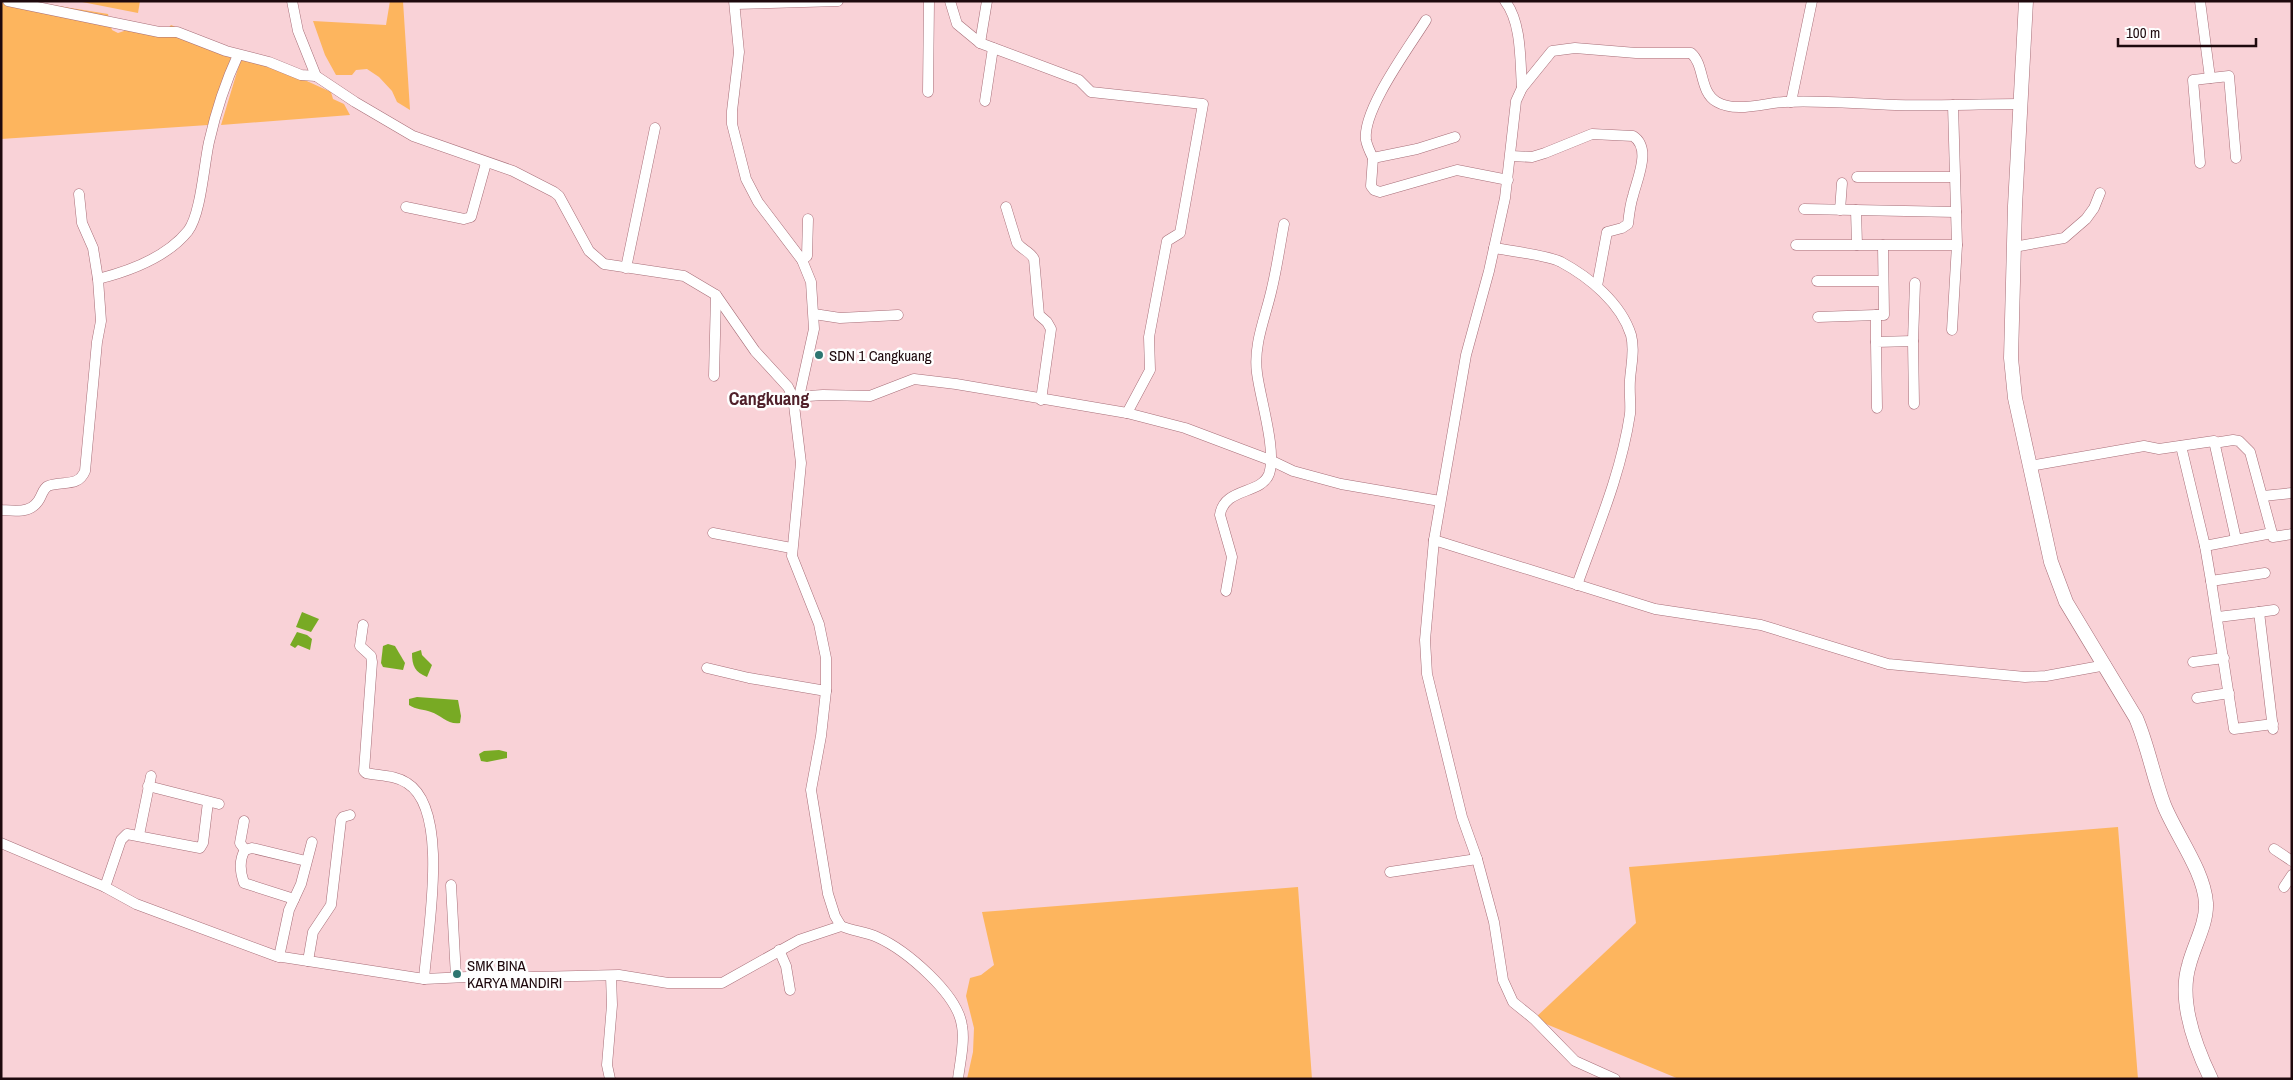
<svg xmlns="http://www.w3.org/2000/svg" width="2293" height="1080" font-family="'Archivo Narrow',sans-serif">
	<style>
		.green { fill: #fdb55e }
		.water { fill: #78aa24 }
		.lines { fill: none; stroke-linecap: round; stroke-linejoin: round }
		.minor-casing { stroke: #a76e78; stroke-width: 11 }
		.major-casing { stroke: #a76e78; stroke-width: 15 }
		.minor { stroke: #fff; stroke-width: 10 }
		.major { stroke: #fff; stroke-width: 14 }
		.poi-dot { fill: #2e7671; stroke: #fefefe; stroke-width: 2 }
		.labels { text-anchor: middle; dominant-baseline: central; stroke-width: 5; stroke-linejoin: round; paint-order: stroke }
		.poi-label { font-size: 15px; fill: #1e090d; stroke: #fefefe; text-anchor: start }
		.quarter-label { font-size: 18px; font-weight: bold; fill: #4f1f29; stroke: #fefefe }
	</style>
	<rect width="100%" height="100%" fill="#f9d2d7"/>
	<g class="green">
		<path d="M1,1H28L108,14L112,30L118,33L124,31L128,20L165,32L171,25L233,52L208,125L1,139Z"/>
		<path d="M77,1H140L138,13Z"/>
		<path d="M390,1H403L410,110L397,102L392,91L379,77L367,69L356,70L352,75H336L325,55L313,21L386,25Z"/>
		<path d="M243,52L331,92L333,99L344,104L350,115L221,125Z"/>
		<path d="M2118,827L2138,1079H1679L1534,1019L1636,923L1629,867Z"/>
		<path d="M1298,887L1312,1079H967L973,1052L974,1028L966,996L970,978L981,975L994,965L982,912Z"/>
	</g>
	<g class="water">
		<path d="M302,612L319,619L311,632L296,627Z"/>
		<path d="M297,632L307,635L312,639L310,650L298,645L295,648L290,645Z"/>
		<path d="M388,644L395,646L405,663L403,670L383,667L381,663L383,646Z"/>
		<path d="M421,650L422,655L432,665L427,677C415,672 412,666 412,653Z"/>
		<path d="M417,697L458,700L461,716L460,723C448,725 441,715 431,712C423,709 416,710 409,705V699Z"/>
		<path d="M499,750L507,752V758L487,762L481,761L479,754L484,751Z"/>
	</g>
	<g class="lines">
		<g class="minor-casing">
			<g id="minor">
				<path d="M8,1L159,32H177L226,51L269,62L301,75L316,76"/>
				<path d="M292,1L298,31L316,76L355,102L413,136L513,171L554,192L559,196L589,251L604,264L684,276L716,295L755,351L788,387L793,397L801,463L792,556L819,624L826,658V691L821,736L811,790L828,894L835,916L841,926C853,931 866,932 877,937C906,950 958,994 962,1026C965,1042 960,1062 958,1079"/>
				<path d="M734,1L739,52L732,111V124L746,179L758,202L802,260L811,282L814,329L799,397"/>
				<path d="M950,1L957,24L980,43L1079,80L1091,92L1203,104L1180,233L1167,241L1149,337L1150,370L1127,413"/>
				<path d="M1505,1C1522,23 1520,61 1522,88"/>
				<path d="M2200,1L2210,78"/>
				<path d="M735,4L838,1"/>
				<path d="M980,43L987,1"/>
				<path d="M928,92L929,1"/>
				<path d="M985,101L993,48"/>
				<path d="M1791,102L1812,1"/>
				<path d="M1455,137L1417,149L1373,158L1371,186L1374,190L1380,192L1457,170L1508,180"/>
				<path d="M1511,156L1532,157L1545,153L1592,134L1633,136C1652,148 1637,179 1633,196C1630,205 1629,215 1628,224L1622,228L1607,232L1597,286"/>
				<path d="M1373,158C1370,152 1367,146 1366,140C1362,110 1410,46 1426,20"/>
				<path d="M2200,163L2193,80L2229,76L2236,158"/>
				<path d="M1857,177H1954"/>
				<path d="M406,207L464,219L471,217L486,163"/>
				<path d="M1006,207L1017,243C1022,250 1030,251 1034,259L1039,315L1047,322L1051,329L1041,400"/>
				<path d="M1804,209L1956,212"/>
				<path d="M1840,210L1842,183"/>
				<path d="M1856,210L1857,245"/>
				<path d="M1796,245H1957"/>
				<path d="M2014,247L2064,238L2086,219L2094,208L2100,193"/>
				<path d="M1494,248C1512,251 1547,255 1561,262C1589,277 1621,303 1631,335C1635,350 1631,365 1630,380C1629,392 1631,403 1630,414C1621,474 1597,529 1577,585"/>
				<path d="M802,260L807,256L808,219"/>
				<path d="M626,268L655,128"/>
				<path d="M98,279C130,271 167,257 188,231C201,214 204,164 209,142C216,111 225,83 238,55"/>
				<path d="M1817,281H1883"/>
				<path d="M814,314L840,318L898,315"/>
				<path d="M1818,317L1876,315"/>
				<path d="M1952,330L1957,245L1953,105"/>
				<path d="M1913,341L1915,283"/>
				<path d="M1876,342V315H1884L1883,245"/>
				<path d="M714,376L716,295"/>
				<path d="M793,397L823,395L870,396L914,379L956,384L1127,413L1185,428L1270,460L1293,471L1341,484L1440,501"/>
				<path d="M1877,408L1876,342L1913,341L1914,404"/>
				<path d="M2214,443L2233,440L2239,441L2250,452L2273,537L2292,534"/>
				<path d="M2181,446L2205,546L2272,533"/>
				<path d="M2030,466L2144,446L2159,449L2214,441L2236,539"/>
				<path d="M2263,496L2292,493"/>
				<path d="M1,510C18,511 33,514 41,496C43,492 44,488 48,486C62,480 78,488 85,471L97,342L101,321L98,279L93,248L82,223L79,194"/>
				<path d="M713,533L791,548"/>
				<path d="M1434,540L1655,609L1761,625L1888,664L2025,677L2046,676L2106,665"/>
				<path d="M2205,546L2211,581L2265,573"/>
				<path d="M2211,581L2234,729L2273,724"/>
				<path d="M1226,591L1232,557L1220,515C1224,487 1261,495 1269,474C1277,451 1260,398 1257,373C1253,344 1266,316 1272,288C1277,267 1280,245 1284,224"/>
				<path d="M2259,612L2274,610"/>
				<path d="M2218,617L2259,612L2273,729"/>
				<path d="M363,625L360,646L371,656L372,662L364,771L366,773C380,776 395,775 407,783C451,810 427,934 424,979"/>
				<path d="M2193,662L2224,658"/>
				<path d="M707,668L749,678L826,691"/>
				<path d="M2197,698L2229,693"/>
				<path d="M148,786L219,804"/>
				<path d="M244,821L240,843L245,850"/>
				<path d="M139,835L151,776"/>
				<path d="M1,843L105,887L136,904L276,956L424,979L511,975L534,977L619,975L668,983H722L799,940L841,926"/>
				<path d="M2274,849L2292,861"/>
				<path d="M1390,872L1477,859"/>
				<path d="M451,885L456,977"/>
				<path d="M105,887L121,840L127,834L200,848L203,843L208,802"/>
				<path d="M2284,887L2292,875"/>
				<path d="M294,899L244,883C240,872 239,860 245,850L252,848L306,861"/>
				<path d="M779,950L786,966L790,990"/>
				<path d="M279,957L289,910L301,884L312,842"/>
				<path d="M308,961L313,932L331,905L341,820L343,817L350,815"/>
				<path d="M610,1079L607,1065L612,1005L611,976"/>
				<path d="M1615,1079L1575,1061L1534,1019L1513,1002L1503,980L1494,922L1477,859L1462,817L1427,674L1425,640L1434,540L1466,355L1489,271L1505,198L1516,101L1522,88L1552,51L1575,48L1636,53H1691C1705,65 1699,92 1717,102C1736,113 1764,103 1784,102C1821,100 1858,104 1895,105C1936,106 1979,104 2020,104"/>
			</g>
		</g>
		<g class="major-casing">
			<path id="major" d="M2026,1L2015,206L2011,358L2015,398L2051,562L2066,602L2136,718C2148,746 2153,776 2164,805C2176,835 2204,871 2206,903C2207,924 2194,945 2189,965C2178,1001 2195,1046 2211,1079"/>
		</g>
		<use href="#minor" class="minor"/>
		<use href="#major" class="major"/>
	</g>
	<g class="poi-dot">
		<circle cx="819" cy="355" r="5"/>
		<circle cx="457" cy="974" r="5"/>
	</g>
	<g class="labels">
		<g class="poi-label">
			<text x="829" y="355">SDN 1 Cangkuang</text>
			<text x="467" y="965">SMK BINA<tspan x="467" dy="17">KARYA MANDIRI</tspan></text>
		</g>
		<g class="quarter-label">
			<text x="769" y="398">Cangkuang</text>
		</g>
	</g>
	<rect width="2293" height="1080" fill="none" stroke="#1e090d" stroke-width="5"/>
	<path d="M2118 38v8h138v-8" fill="none" stroke="#1e090d" stroke-width="2.5"/>
	<text x="2126" y="38" font-size="15" fill="#1e090d" stroke="#fefefe" stroke-width="4" paint-order="stroke">100 m</text>
</svg>
